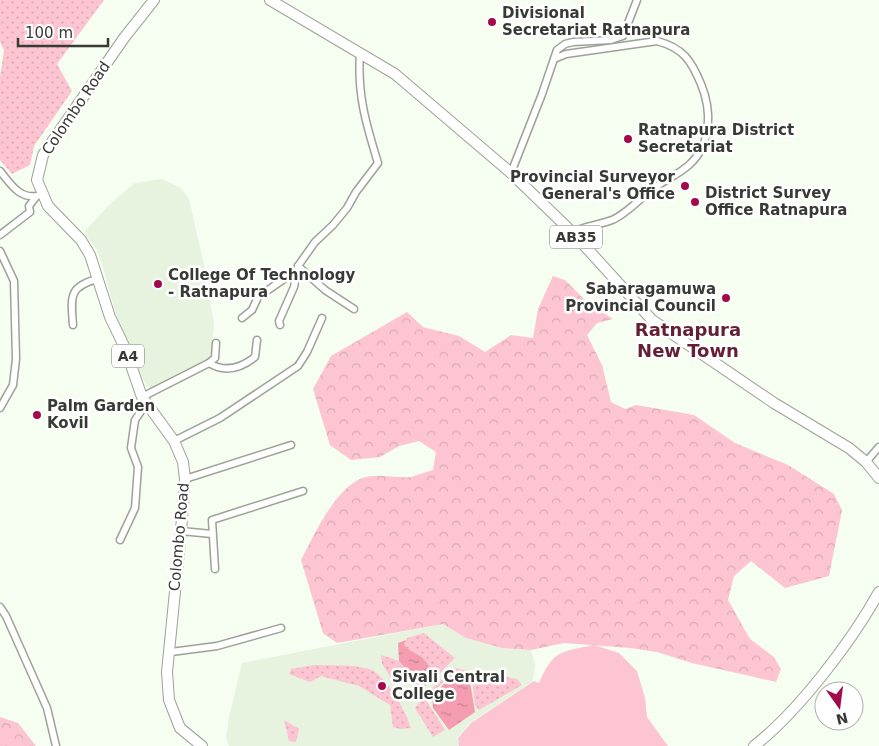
<svg xmlns="http://www.w3.org/2000/svg" width="879" height="746" font-family="'DejaVu Sans',sans-serif">
	<style>
		.built { fill: #e7f2df }
		.grass { fill: url(#grass-dots) }
		.forest { fill: url(#forest-crowns) }
		.pitch { fill: #fcc5d1 }
		.water { fill: url(#water-ripples) }
		.lines { fill: none; stroke-linecap: round; stroke-linejoin: round }
		.minor-casing { stroke: #9ca297; stroke-width: 9 }
		.primary-casing { stroke: #9ca297; stroke-width: 12 }
		.trunk-casing { stroke: #9ca297; stroke-width: 12 }
		.minor { stroke: #fff; stroke-width: 6 }
		.primary { stroke: #fff; stroke-width: 10 }
		.trunk { stroke: #fff; stroke-width: 10 }
		.poi-dot { fill: #a20a4b; stroke: #fff; stroke-width: 2 }
		.labels { text-anchor: middle; dominant-baseline: central; stroke-width: 5; stroke-linejoin: round; paint-order: stroke }
		.shield { fill: #fff; stroke: #747572; stroke-width: 1 }
		.shield-label { font-size: 14px; font-weight: bold; fill: #383a36 }
		.poi-label { font-size: 15px; font-weight: bold; fill: #383a36; stroke: #fff; text-anchor: start }
		.street-label { font-size: 15px; fill: #383a36; stroke: #fff }
		.quarter-label { font-size: 18px; font-weight: bold; fill: #631f34; stroke: #fff }
	</style>
	<defs>
		<pattern id="grass-dots" width="8" height="8" patternUnits="userSpaceOnUse" patternTransform="scale(1.25)"><rect width="8" height="8" fill="#fcc5d1"/><path d="M2 2h.1M6 6h.1" fill="none" stroke="#d9aab4" stroke-width="1.8" stroke-linecap="round"/></pattern>
		<pattern id="forest-crowns" width="20" height="18" patternUnits="userSpaceOnUse" patternTransform="scale(1.25)"><rect width="20" height="18" fill="#fcc5d1"/><path d="M2 6a3 3 0 1 1 6 0M12 15a3 3 0 1 1 6 0" fill="none" stroke="#d9aab4"/></pattern>
		<pattern id="water-ripples" width="26" height="14" patternUnits="userSpaceOnUse" patternTransform="scale(1.25)"><rect width="26" height="14" fill="#f49db1"/><path d="M2 4q2-2 4 0t4 0M15 11q2-2 4 0t4 0" fill="none" stroke="#c78191"/></pattern>
	</defs>
	<rect width="100%" height="100%" fill="#f6fdf1"/>
	<g class="built">
		<path d="M162,179L181,188L189,199L204,265L214,324L211,356L208,359L151,390L146,385L120,329L102,264L96,248L86,236L85,231L111,203L135,183Z"/>
		<path d="M443,624L466,638L502,648L531,650L535,665L533,681L470,723L457,738L459,746H229L226,738L229,717L242,663Z"/>
	</g>
	<g class="grass">
		<path d="M0,0H104L57,64L72,91L34,146L30,165L12,174L0,160V77L4,51L0,41Z"/>
		<path d="M424,633L455,658L429,684L425,681L431,669C420,650 415,657 403,645L407,638Z"/>
		<path d="M381,655L399,661L423,688L421,690L403,673L391,678L382,664Z"/>
		<path d="M315,665C333,666 352,664 369,669C386,674 406,712 411,728L400,729L393,727L390,705L359,686L321,676L310,682L289,674L291,669Z"/>
		<path d="M454,668L517,679L522,685L479,710L475,705L472,680L444,681L429,697L425,695Z"/>
		<path d="M424,697L445,730L433,737L415,708Z"/>
		<path d="M284,720L299,729L296,742L289,741Z"/>
	</g>
	<g class="forest">
		<path d="M553,276L565,280L588,303L613,319L597,323L587,335L602,365L611,402L625,409L636,405L694,415L735,443L788,465L834,494L842,510L829,576L785,588L751,561L734,576L728,600L750,639L774,657L781,669L776,682L692,663L657,652L630,648L564,643L531,650L502,648L466,638L443,624L337,643L323,633L301,560C314,535 334,491 360,479C375,472 395,479 411,477C418,475 426,472 433,470L436,452L419,441L399,446L380,457L351,460L330,445L313,389L331,356L407,312L423,327L459,336L485,352L511,335L533,338L538,309Z"/>
		<path d="M0,717L18,723L36,746H0Z"/>
	</g>
	<path class="pitch" d="M594,645L619,653L637,671L645,698L647,717L668,746H459L458,738L471,723L534,681L539,683C553,650 561,652 594,645Z"/>
	<g class="water">
		<path d="M406,640L404,645C415,657 420,650 431,669L425,681L426,686L418,682L399,661L398,643Z"/>
		<path d="M455,682H470L475,712L449,730L433,708L432,696L444,684Z"/>
	</g>
	<g class="lines">
		<g class="minor-casing">
			<g id="minor">
				<path d="M554,59L566,54L657,41C683,48 691,60 701,84C712,111 712,144 689,165C679,174 665,180 654,188C641,197 627,214 612,220C599,225 585,226 572,232"/>
				<path d="M0,171C10,183 19,199 37,196"/>
				<path d="M511,173L542,94L557,50L565,44L573,42L611,40L623,36L637,0"/>
				<path d="M0,235L30,212L29,206L36,197"/>
				<path d="M0,251L14,281L16,359L13,385L0,408"/>
				<path d="M298,266L325,290L354,309"/>
				<path d="M242,318L252,310L258,297L297,270"/>
				<path d="M73,325C71,298 68,286 98,279"/>
				<path d="M280,325L279,321L294,287L298,266L315,242L333,225L347,208L356,192L378,163C366,124 357,94 360,53"/>
				<path d="M209,363L215,358L216,343"/>
				<path d="M142,397L209,363C225,373 241,368 255,357L257,340"/>
				<path d="M174,441L220,418L298,366L307,352L322,318"/>
				<path d="M866,462L879,447"/>
				<path d="M185,479L291,445"/>
				<path d="M181,531L212,534"/>
				<path d="M120,540L135,508L138,467L131,448L135,420L146,404"/>
				<path d="M215,569L212,520L303,491"/>
				<path d="M0,607L6,616L47,708L56,746"/>
				<path d="M171,652L217,646L281,628"/>
			</g>
		</g>
		<g class="primary-casing">
			<g id="primary">
				<path d="M270,0L395,74L511,173L572,232L652,320L774,403L849,448L866,462L879,478"/>
				<path d="M754,746C798,712 852,641 879,592"/>
			</g>
		</g>
		<g class="trunk-casing">
			<path id="trunk" d="M154,0L124,38L43,155L37,180L48,206L81,240L90,255L110,317L125,348L142,397L174,441L183,462L185,479L181,531L167,672L169,700L180,728L202,746"/>
		</g>
		<use href="#minor" class="minor"/>
		<use href="#primary" class="primary"/>
		<use href="#trunk" class="trunk"/>
	</g>
	<g class="poi-dot">
		<circle cx="492" cy="22" r="5"/>
		<circle cx="628" cy="139" r="5"/>
		<circle cx="685" cy="186" r="5"/>
		<circle cx="695" cy="202" r="5"/>
		<circle cx="158" cy="284" r="5"/>
		<circle cx="726" cy="298" r="5"/>
		<circle cx="37" cy="415" r="5"/>
		<circle cx="382" cy="686" r="5"/>
	</g>
	<g class="labels">
		<g class="shield">
			<rect x="550" y="225.5" width="52" height="23" rx="4"/>
			<rect x="112" y="344.5" width="32" height="23" rx="4"/>
		</g>
		<g class="shield-label">
			<text x="576" y="237">AB35</text>
			<text x="128" y="356">A4</text>
		</g>
		<g class="poi-label">
			<text x="502" y="13">Divisional<tspan x="502" dy="17">Secretariat Ratnapura</tspan></text>
			<text x="638" y="130">Ratnapura District<tspan x="638" dy="17">Secretariat</tspan></text>
			<text x="675" y="177" text-anchor="end">Provincial Surveyor<tspan x="675" dy="17">General's Office</tspan></text>
			<text x="705" y="193">District Survey<tspan x="705" dy="17">Office Ratnapura</tspan></text>
			<text x="168" y="275">College Of Technology<tspan x="168" dy="17">- Ratnapura</tspan></text>
			<text x="716" y="289" text-anchor="end">Sabaragamuwa<tspan x="716" dy="17">Provincial Council</tspan></text>
			<text x="47" y="406">Palm Garden<tspan x="47" dy="17">Kovil</tspan></text>
			<text x="392" y="677">Sivali Central<tspan x="392" dy="17">College</tspan></text>
		</g>
		<g class="street-label">
			<text transform="translate(76 108) rotate(-56)">Colombo Road</text>
			<text transform="translate(179 537) rotate(-85)">Colombo Road</text>
		</g>
		<g class="quarter-label">
			<text x="688" y="329">Ratnapura<tspan x="688" dy="21">New Town</tspan></text>
		</g>
	</g>
	<g transform="translate(839 706) rotate(166)"><circle r="24" fill="#ffffff" stroke="#afb0af"/>
	<path d="M0-4L9 19L0 12L-9 19Z" fill="#a20a4b"/>
	<text y="-8" font-size="14" font-weight="bold" text-anchor="middle" fill="#383a36">N</text>
	</g>
	<path d="M18 38v8h90v-8" fill="none" stroke="#383a36" stroke-width="2.5"/>
	<text x="25" y="38" font-size="15" fill="#383a36" stroke="#ffffff" stroke-width="4" paint-order="stroke">100 m</text>
</svg>
